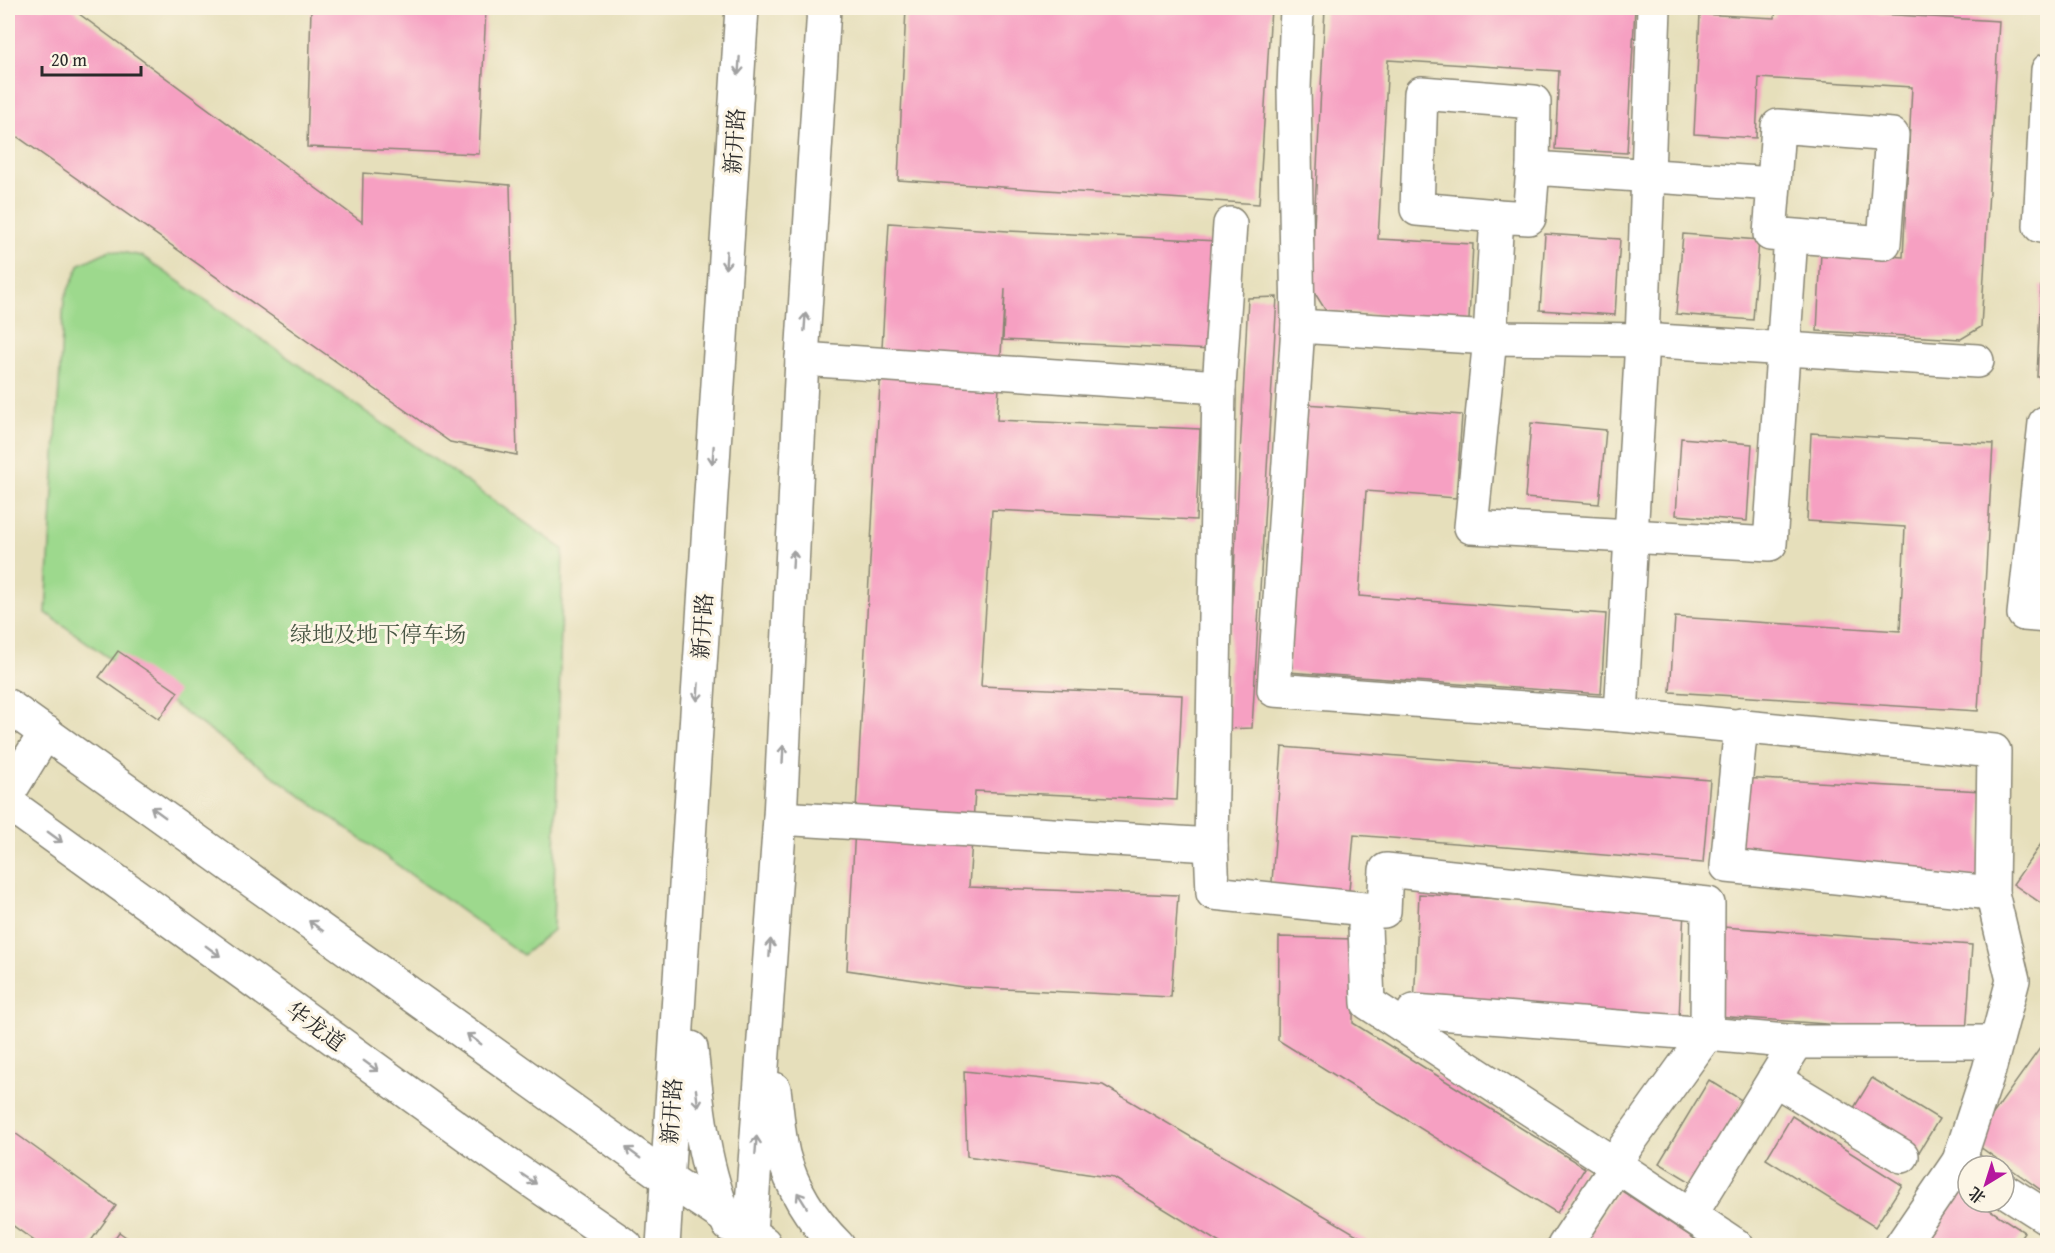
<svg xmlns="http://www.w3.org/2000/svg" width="2055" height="1253" font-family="'Gentium Book Plus','Noto Serif SC',serif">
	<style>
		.green { fill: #9dd98d; stroke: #64825c; stroke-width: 1.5 }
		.building { fill: #f6a0c2 }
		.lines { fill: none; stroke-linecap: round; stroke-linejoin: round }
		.minor-casing { stroke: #888573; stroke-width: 36 }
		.major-casing { stroke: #888573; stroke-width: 36 }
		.minor { stroke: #fff; stroke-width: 33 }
		.major { stroke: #fff; stroke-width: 33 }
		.oneway { stroke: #a0a0a0 }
		.labels { text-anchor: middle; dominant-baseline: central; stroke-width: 6; stroke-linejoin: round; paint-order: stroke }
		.street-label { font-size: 22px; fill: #2b2b2b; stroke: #fcf5e5 }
		.park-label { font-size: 22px; fill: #485644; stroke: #fcf5e5 }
	</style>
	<rect width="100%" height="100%" fill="#fcf5e5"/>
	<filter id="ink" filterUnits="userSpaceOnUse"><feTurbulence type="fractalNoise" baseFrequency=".0167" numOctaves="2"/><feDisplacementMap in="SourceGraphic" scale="12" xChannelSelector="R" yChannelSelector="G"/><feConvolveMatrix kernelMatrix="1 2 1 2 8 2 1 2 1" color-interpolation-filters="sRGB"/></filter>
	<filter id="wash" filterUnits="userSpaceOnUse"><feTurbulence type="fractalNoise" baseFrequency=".008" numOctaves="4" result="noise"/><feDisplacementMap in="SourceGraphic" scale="24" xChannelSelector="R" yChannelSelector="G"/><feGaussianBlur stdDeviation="1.35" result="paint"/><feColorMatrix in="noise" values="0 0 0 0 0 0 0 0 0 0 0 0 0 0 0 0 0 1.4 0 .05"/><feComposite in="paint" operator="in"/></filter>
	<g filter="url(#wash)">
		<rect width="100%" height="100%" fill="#e6dfbb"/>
		<path class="green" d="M110,250L142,256L563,549L553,930L523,955L46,613L64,299L80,264Z"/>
		<g id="blocks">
			<g class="building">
				<path d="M8,8H71L362,222L363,173L510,185L517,455L450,442L8,130Z"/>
				<path d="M311,8H486L479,154L307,147Z"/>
				<path d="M906,8H1271L1259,204L898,180Z"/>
				<path d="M1325,8H1635L1627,153L1555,149L1559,71L1388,60L1378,239L1473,244L1469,320L1326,311L1311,287Z"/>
				<path d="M1776,8L1999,21L1981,327L1961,339L1817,331L1821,252L1903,257L1912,87L1759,78L1756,138L1694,134L1700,14L1775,18Z"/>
				<path d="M889,223L1008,231L1218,241L1213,350L1003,340L1005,289L997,420L1200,429L1196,520L992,510L981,686L1182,695L1177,800L975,791L969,887L1178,895L1171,997L963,987L847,970Z"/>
				<path d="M1545,234L1620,239L1615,315L1540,310Z"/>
				<path d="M1683,234L1759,240L1753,320L1676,314Z"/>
				<path d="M2041,286H2048V377H2037Z"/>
				<path d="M1277,297L1252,728L1226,729L1248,298Z"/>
				<path d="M1305,404L1462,415L1456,498L1366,491L1359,596L1606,614L1601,694L1288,672Z"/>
				<path d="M1531,423L1606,430L1599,504L1525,498Z"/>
				<path d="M1811,433L1993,444L1978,711L1670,692L1675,617L1900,631L1905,527L1807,521Z"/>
				<path d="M1681,438L1752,444L1747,521L1676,515Z"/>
				<path d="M118,651L178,692L159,719L99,677Z"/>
				<path d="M1282,747L1710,780L1703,863L1354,835L1348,901L1271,895Z"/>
				<path d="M1741,778L1982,791L1978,878L1737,865Z"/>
				<path d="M2048,834V908L2013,884Z"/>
				<path d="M1419,894L1684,909L1679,1019L1414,1006Z"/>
				<path d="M1723,927L1972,945L1966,1034L1717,1016Z"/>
				<path d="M1279,937L1354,939L1353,1023L1585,1168L1557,1213L1278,1040Z"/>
				<path d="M2048,1037V1195L1973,1142Z"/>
				<path d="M964,1071L1103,1085L1374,1245H1223L1114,1178L967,1156Z"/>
				<path d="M1872,1078L1939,1119L1919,1152L1852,1111Z"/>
				<path d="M1709,1080L1743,1101L1694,1184L1659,1163Z"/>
				<path d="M1792,1116L1902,1185L1875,1227L1766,1159Z"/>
				<path d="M8,1128L116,1206L88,1245H40L8,1222Z"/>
				<path d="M1619,1189L1704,1245H1582Z"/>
				<path d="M1959,1190L1968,1195V1202H1978L2024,1232L2015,1245H1922Z"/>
				<path d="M119,1232L137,1245H110Z"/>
			</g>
		</g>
	</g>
	<g filter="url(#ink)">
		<use href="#blocks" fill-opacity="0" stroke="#888573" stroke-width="1.5"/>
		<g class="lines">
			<g class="minor-casing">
				<g id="minor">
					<path d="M1297,8L1294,89L1298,326L1274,690L1621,715"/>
					<path d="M1654,8L1642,340L1621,715L1994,751L1992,893L2013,980L1989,1070L1959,1161L1968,1167"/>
					<path d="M2048,70L2040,226L2048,227"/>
					<path d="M1774,184L1778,126L1892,135L1884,243L1770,234L1774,184L1533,168L1529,218L1497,216L1490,338L1471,527L1770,544L1791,236"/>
					<path d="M1497,216L1417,209L1421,93L1534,102L1533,168"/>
					<path d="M1298,326L1490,338L1642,340L1977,361"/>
					<path d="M802,359L1219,387L1211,845L1213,893L1384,911L1386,870L1708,904L1707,1034L1797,1042H1988"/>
					<path d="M1219,387L1230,224"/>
					<path d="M2048,424L2045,423L2024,614L2048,616"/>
					<path d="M1741,725L1727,866L1992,893"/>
					<path d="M8,794L46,732"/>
					<path d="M780,818L1211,845"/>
					<path d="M1365,927L1368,1003L1617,1166"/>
					<path d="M1414,1011L1707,1034"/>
					<path d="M1774,1079L1902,1156"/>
					<path d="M1619,1156L1707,1034"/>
					<path d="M2004,1190L2048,1218"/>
					<path d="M1696,1206L1797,1042"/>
					<path d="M1564,1246L1617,1166L1737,1246"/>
					<path d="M1901,1246L1959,1161"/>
				</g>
			</g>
			<g class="major-casing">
				<g id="major">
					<path d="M8,706L667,1178L764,1243"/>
					<path d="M8,803L507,1164L626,1246"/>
					<path d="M691,1048C697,1105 704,1173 729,1225"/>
					<path d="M774,1089C777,1110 778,1133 783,1154C792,1189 813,1221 838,1246"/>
					<path d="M663,1246L742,8"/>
					<path d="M749,1246L780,818L802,359L824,8"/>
				</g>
			</g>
			<use href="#minor" class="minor"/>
			<use href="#major" class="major"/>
		</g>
		<defs><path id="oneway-shaft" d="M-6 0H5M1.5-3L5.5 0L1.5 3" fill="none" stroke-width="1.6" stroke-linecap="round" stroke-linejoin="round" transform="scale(1.5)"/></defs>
		<g class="oneway">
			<use href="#oneway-shaft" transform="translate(739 66) rotate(94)"/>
			<use href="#oneway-shaft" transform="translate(726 260) rotate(94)"/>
			<use href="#oneway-shaft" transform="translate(805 322) rotate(-86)"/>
			<use href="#oneway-shaft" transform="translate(713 455) rotate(94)"/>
			<use href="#oneway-shaft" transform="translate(793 559) rotate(-87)"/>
			<use href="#oneway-shaft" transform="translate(698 692) rotate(94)"/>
			<use href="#oneway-shaft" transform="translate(783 754) rotate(-87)"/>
			<use href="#oneway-shaft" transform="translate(158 812) rotate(-144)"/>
			<use href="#oneway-shaft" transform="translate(55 837) rotate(36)"/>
			<use href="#oneway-shaft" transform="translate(316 926) rotate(-144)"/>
			<use href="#oneway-shaft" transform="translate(770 948) rotate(-86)"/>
			<use href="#oneway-shaft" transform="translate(213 951) rotate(36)"/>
			<use href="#oneway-shaft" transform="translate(474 1039) rotate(-144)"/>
			<use href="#oneway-shaft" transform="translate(371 1066) rotate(36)"/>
			<use href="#oneway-shaft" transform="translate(697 1098) rotate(83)"/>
			<use href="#oneway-shaft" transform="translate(756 1145) rotate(-86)"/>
			<use href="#oneway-shaft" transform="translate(633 1153) rotate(-144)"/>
			<use href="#oneway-shaft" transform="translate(529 1179) rotate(34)"/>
			<use href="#oneway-shaft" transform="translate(802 1200) rotate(-122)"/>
		</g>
	</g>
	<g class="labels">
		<g class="street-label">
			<text transform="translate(734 141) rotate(-86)">新开路</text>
			<text transform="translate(702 626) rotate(-86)">新开路</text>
			<text transform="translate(316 1026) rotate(36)">华龙道</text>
			<text transform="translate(671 1111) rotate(-86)">新开路</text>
		</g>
		<g class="park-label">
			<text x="378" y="634">绿地及地下停车场</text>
		</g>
	</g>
	<rect width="2055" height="1253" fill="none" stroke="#fcf5e5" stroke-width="30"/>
	<g transform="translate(1986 1184) rotate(218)"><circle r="28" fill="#fcf5e5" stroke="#a8a49b" stroke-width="1.5"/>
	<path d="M0-4.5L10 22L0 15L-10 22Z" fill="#b5179e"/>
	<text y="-9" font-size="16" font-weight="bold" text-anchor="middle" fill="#2b2b2b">北</text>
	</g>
	<path d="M42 66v9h99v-9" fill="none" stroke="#2b2b2b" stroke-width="3"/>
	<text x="51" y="66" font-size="18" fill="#2b2b2b" stroke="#fcf5e5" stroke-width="4.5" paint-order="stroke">20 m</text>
</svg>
